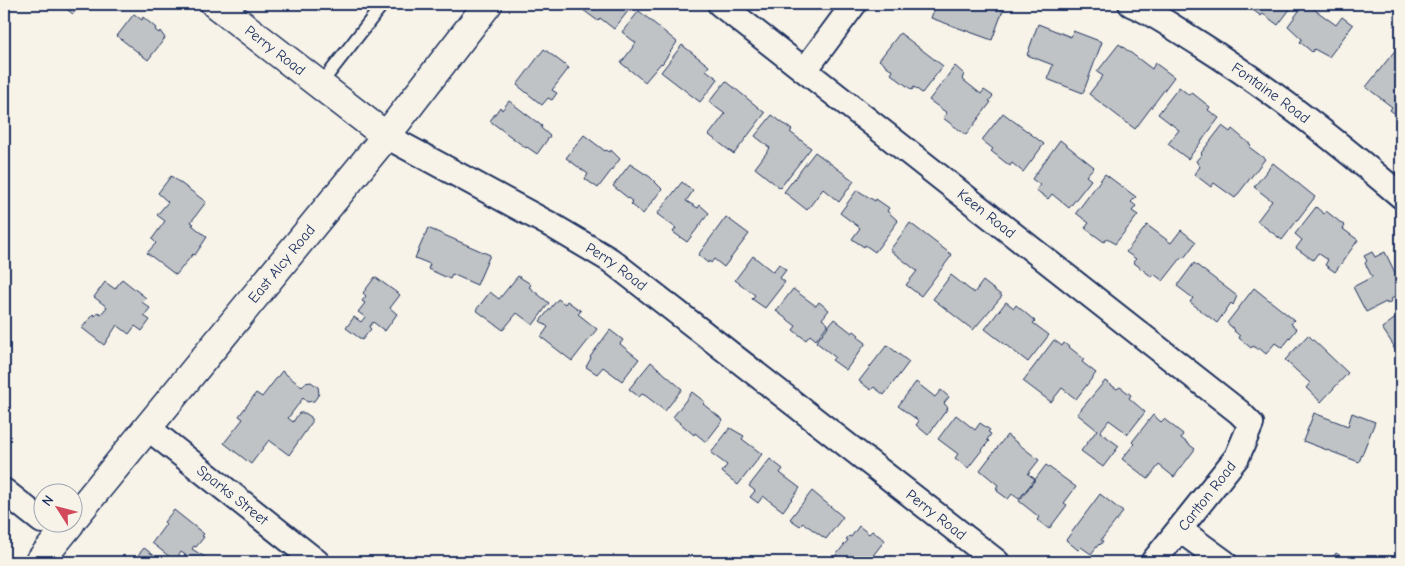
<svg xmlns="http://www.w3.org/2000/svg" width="1405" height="566" viewBox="0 0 1405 566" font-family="'Comic Neue',sans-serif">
<rect width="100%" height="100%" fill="#f7f3e8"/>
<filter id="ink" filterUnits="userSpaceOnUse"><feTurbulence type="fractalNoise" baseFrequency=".02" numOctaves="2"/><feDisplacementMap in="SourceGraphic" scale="10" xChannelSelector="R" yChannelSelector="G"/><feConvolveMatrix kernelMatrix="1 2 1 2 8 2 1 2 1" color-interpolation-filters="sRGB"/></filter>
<g filter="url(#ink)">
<path fill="#c0c3c5" stroke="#1b2f5e" d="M60 4H81L73 14Z
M575 4H629L632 6 614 29 600 18 598 21Z
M936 4H986L1003 10 992 40 931 18Z
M1245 4H1294L1278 25 1263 14 1261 16Z
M1304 4H1307L1336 25 1342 17 1353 25 1329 57 1314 49 1312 52 1300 42 1302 39 1288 26Z
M639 11 677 42 662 64 661 63 645 82 621 63 636 43 622 32Z
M134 14 142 20 143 17 156 28 155 30 159 33 160 31 165 38 148 60 117 36Z
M1038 24 1071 37 1073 31 1102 42 1083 93 1047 79 1053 65 1027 55Z
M900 33 943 66 922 93 914 87 912 90 891 74 893 71 879 60Z
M1119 44 1152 69 1155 63 1174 77 1135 129 1089 94 1103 76 1097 72Z
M682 45 709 66 706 70 718 79 700 102 661 72Z
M1397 48 1401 51V118L1390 110 1392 107 1366 87Z
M544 49 569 68 552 90 557 93 552 100 548 98 542 105 517 85Z
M955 66 964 74 962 79 981 94 984 90 993 96 989 101 991 102 966 135 943 118 947 113 929 100Z
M726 81 765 113 734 154 709 135 725 114 709 102Z
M1179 87 1189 95 1191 92 1210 107 1208 110 1219 118 1188 159 1168 144 1179 130 1158 114Z
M509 101 542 126 541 128 550 136 537 154 527 147 526 148 490 121 500 107 502 110Z
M1003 113 1044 144 1023 172 1012 163 1010 166 991 151 993 149 982 140Z
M772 115 792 130 790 132 811 148 780 188 755 168 770 148 755 136Z
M1222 126 1230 132 1232 129 1251 145 1249 147 1265 159 1235 198 1214 183 1211 187 1194 174 1200 167 1196 161 1202 154 1201 153Z
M584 135 605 151 606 150 610 152 611 150 620 159 598 188 585 179 588 174 566 158Z
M1060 140 1094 167 1086 176 1091 180 1069 208 1052 194 1048 199 1036 190 1040 185 1032 179Z
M815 152 854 181 839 202 823 189 807 210 784 192Z
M1273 163 1315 197 1282 240 1257 221 1272 201 1254 187Z
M630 164 650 177 662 189 643 214 631 204 633 202 613 186Z
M1105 174 1136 197 1131 202 1136 206 1132 211 1138 215 1115 244 1107 238 1104 242 1085 228 1089 223 1076 213Z
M171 176 206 202 191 222 194 224 192 225 207 237 195 255 193 254 176 275 147 253 156 243 152 239 165 221 157 215 168 202 158 193Z
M682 182 693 191 686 201 698 208 700 205 709 213 687 242 673 232 676 228 657 214Z
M857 190 875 201 876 199 889 208 887 211 898 221 875 252 865 245 864 247 852 239 860 228 840 213Z
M1316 207 1324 214 1326 211 1345 226 1343 229 1358 240 1335 272 1325 265 1328 260 1318 253 1313 260 1296 248 1302 240 1295 234Z
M726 217 749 234 724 267 714 259 711 263 709 261 708 263 698 255Z
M910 223 952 255 921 296 906 285 917 271 890 250Z
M1147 225 1171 243 1181 230 1196 242 1184 258 1182 257 1163 281 1154 274 1152 277 1133 262 1136 259 1126 252Z
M428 228 490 255 477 285 452 274 450 279 428 269 430 264 415 258Z
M1372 252 1375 257 1385 252 1401 285V294L1391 299 1392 301 1387 304 1386 302 1366 312 1353 287 1372 277 1365 263 1367 261 1364 256Z
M753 256 773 272 779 264 786 270 780 278 785 282 765 308 752 299 755 295 735 280Z
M1194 263 1237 296 1233 305 1231 303 1217 323 1190 302 1193 298 1177 286Z
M951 275 974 293 983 281 1002 296 973 330 933 299Z
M518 276 529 283 531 285 529 287 549 303 533 325 517 313 503 330 476 310 490 292 499 299Z
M375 277 400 295 390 308 397 314 385 331 373 322 369 327 371 329 362 340 346 328 354 317 361 322 365 317 358 312 365 303 362 301 366 296 363 293Z
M122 279 146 298 142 302 150 308 144 316 150 320 142 331 135 326 129 334 117 325 104 345 82 328 93 314 95 316 98 312 101 314 107 307 94 297 105 282 115 289Z
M1254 288 1294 320 1291 324 1297 329 1282 348 1275 343 1266 354 1259 348 1258 350 1253 346 1251 348 1239 338 1240 336 1234 331 1235 330 1227 323Z
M793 289 816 306 819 302 829 310 822 319 828 324 816 340 810 335 806 340 793 330 796 326 776 311Z
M558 299 565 304 567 301 581 311 578 314 597 329 572 361 541 337 548 327 540 321Z
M1006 302 1014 308 1016 305 1035 321 1033 323 1049 335 1028 362 985 329Z
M1401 314V357L1393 347 1394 346 1382 328Z
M834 319 852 333 854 331 859 335 858 337 866 343 846 370 832 360 835 357 816 342Z
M610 330 623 340 620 344 639 359 622 381 603 367 597 374 586 367 591 358 590 357Z
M1308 335 1348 373 1321 402 1306 388 1310 383 1285 360Z
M1054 340 1062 346 1064 343 1084 359 1082 362 1096 373 1076 399 1062 388 1051 402 1023 381Z
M887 345 909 362 884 395 874 387 871 390 859 381Z
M651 362 682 389 665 411 646 396 642 394 639 397 629 389Z
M282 371 302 387 305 383 311 382 318 387 319 394 314 401 307 402 303 398 288 418 293 422 299 413H305L311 417 312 422 289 455 269 440 251 464 224 443 243 419 239 416 256 393 262 397Z
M1105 381 1117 389 1120 387 1131 395 1129 398 1145 412 1128 434 1109 420 1100 432 1119 446 1103 467 1081 451 1097 430 1077 414Z
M916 382 935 397 941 390 949 397 944 403 948 408 928 435 916 425 919 421 898 406Z
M692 392 705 402 703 404 723 420 706 442 695 433 694 435 673 417Z
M1314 413 1348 426 1352 413 1375 422 1359 462 1303 441Z
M956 415 975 430 980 423 990 430 988 432 991 434 987 440 989 441 968 468 955 458 958 454 938 439Z
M1153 415 1161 422 1164 419 1183 434 1181 438 1195 449 1174 477 1159 465 1148 479 1122 459 1134 444 1132 442Z
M730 428 744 436 742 439 762 454 738 485 722 472 727 465 711 453Z
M1007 435 1039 460 1028 474 1035 479 1019 499 1012 494 1008 499 997 491 998 489 996 488 998 485 980 470Z
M770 459 783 469 780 473 800 488 783 511 763 496 758 503 750 497 755 491 749 486Z
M1046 465 1076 487 1064 503 1067 505 1049 529 1037 520 1039 517 1019 501Z
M812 491 843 517 826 539 806 525 803 523 800 526 790 519Z
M1100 494 1123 512 1101 540 1103 541 1100 545 1099 544 1091 554 1081 547 1078 550 1066 540Z
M174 510 204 534 202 536 204 537 196 547 194 546 192 549 208 559 206 562H182L187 556 181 552 175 561 152 543 166 524 164 522Z
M859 526 869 534 872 531 885 540 868 562H837L833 559 848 540 846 539 849 536 851 537Z
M144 548 163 562H136L134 560Z
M1336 553 1349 562H1330Z
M891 556 900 562H886Z"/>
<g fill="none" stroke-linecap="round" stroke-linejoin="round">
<g stroke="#1b2f5e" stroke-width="15">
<path id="service" d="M320 85 383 4"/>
</g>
<g stroke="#1b2f5e" stroke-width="28">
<g id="minor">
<path id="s1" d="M720 4 1239 412 1251 424 1237 457 1153 562"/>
<path id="s2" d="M1131 4C1156 14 1177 30 1200 44 1271 89 1338 142 1401 196"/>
<path d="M805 70 854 4"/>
<path id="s3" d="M386 136 551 225 610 260 997 562"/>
<path id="s4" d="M148 428 317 562"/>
<path d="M4 491 42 521"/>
<path d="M1180 530 1224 562"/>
</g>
</g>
<g stroke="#1b2f5e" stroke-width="31">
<g id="tertiary">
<path id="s5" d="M215 4 386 136"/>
<path id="s6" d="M72 520 386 136 488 4"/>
<path d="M39 562 70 524"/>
</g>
</g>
<use href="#service" stroke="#f7f3e8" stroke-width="11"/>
<use href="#minor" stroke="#f7f3e8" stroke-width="24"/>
<use href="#tertiary" stroke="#f7f3e8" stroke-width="28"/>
</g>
</g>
<g text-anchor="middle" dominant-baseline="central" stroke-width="4.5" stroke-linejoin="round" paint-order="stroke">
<g font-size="15" fill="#1b2f5e" stroke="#f7f3e8">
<text stroke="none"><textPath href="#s5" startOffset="76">Perry Road</textPath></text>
<text stroke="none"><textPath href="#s2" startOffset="166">Fontaine Road</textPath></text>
<text stroke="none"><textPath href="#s1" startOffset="339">Keen Road</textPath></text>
<text stroke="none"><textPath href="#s6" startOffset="331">East Alcy Road</textPath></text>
<text stroke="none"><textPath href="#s3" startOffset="265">Perry Road</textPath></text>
<text stroke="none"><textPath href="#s4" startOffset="108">Sparks Street</textPath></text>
<text transform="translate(1207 496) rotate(-52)">Carlton Road</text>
<text stroke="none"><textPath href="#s3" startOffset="670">Perry Road</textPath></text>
</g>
</g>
<rect width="1405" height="566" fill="none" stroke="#f7f3e8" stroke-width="20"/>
<rect x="10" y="10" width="1385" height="546" fill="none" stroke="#1b2f5e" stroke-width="2" filter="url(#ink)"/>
<g transform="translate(58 508) rotate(306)"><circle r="24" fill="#f7f3e8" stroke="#9fa5b1"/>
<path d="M0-4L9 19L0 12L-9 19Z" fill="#d1495b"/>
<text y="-8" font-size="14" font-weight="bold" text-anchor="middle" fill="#1b2f5e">N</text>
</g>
</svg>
